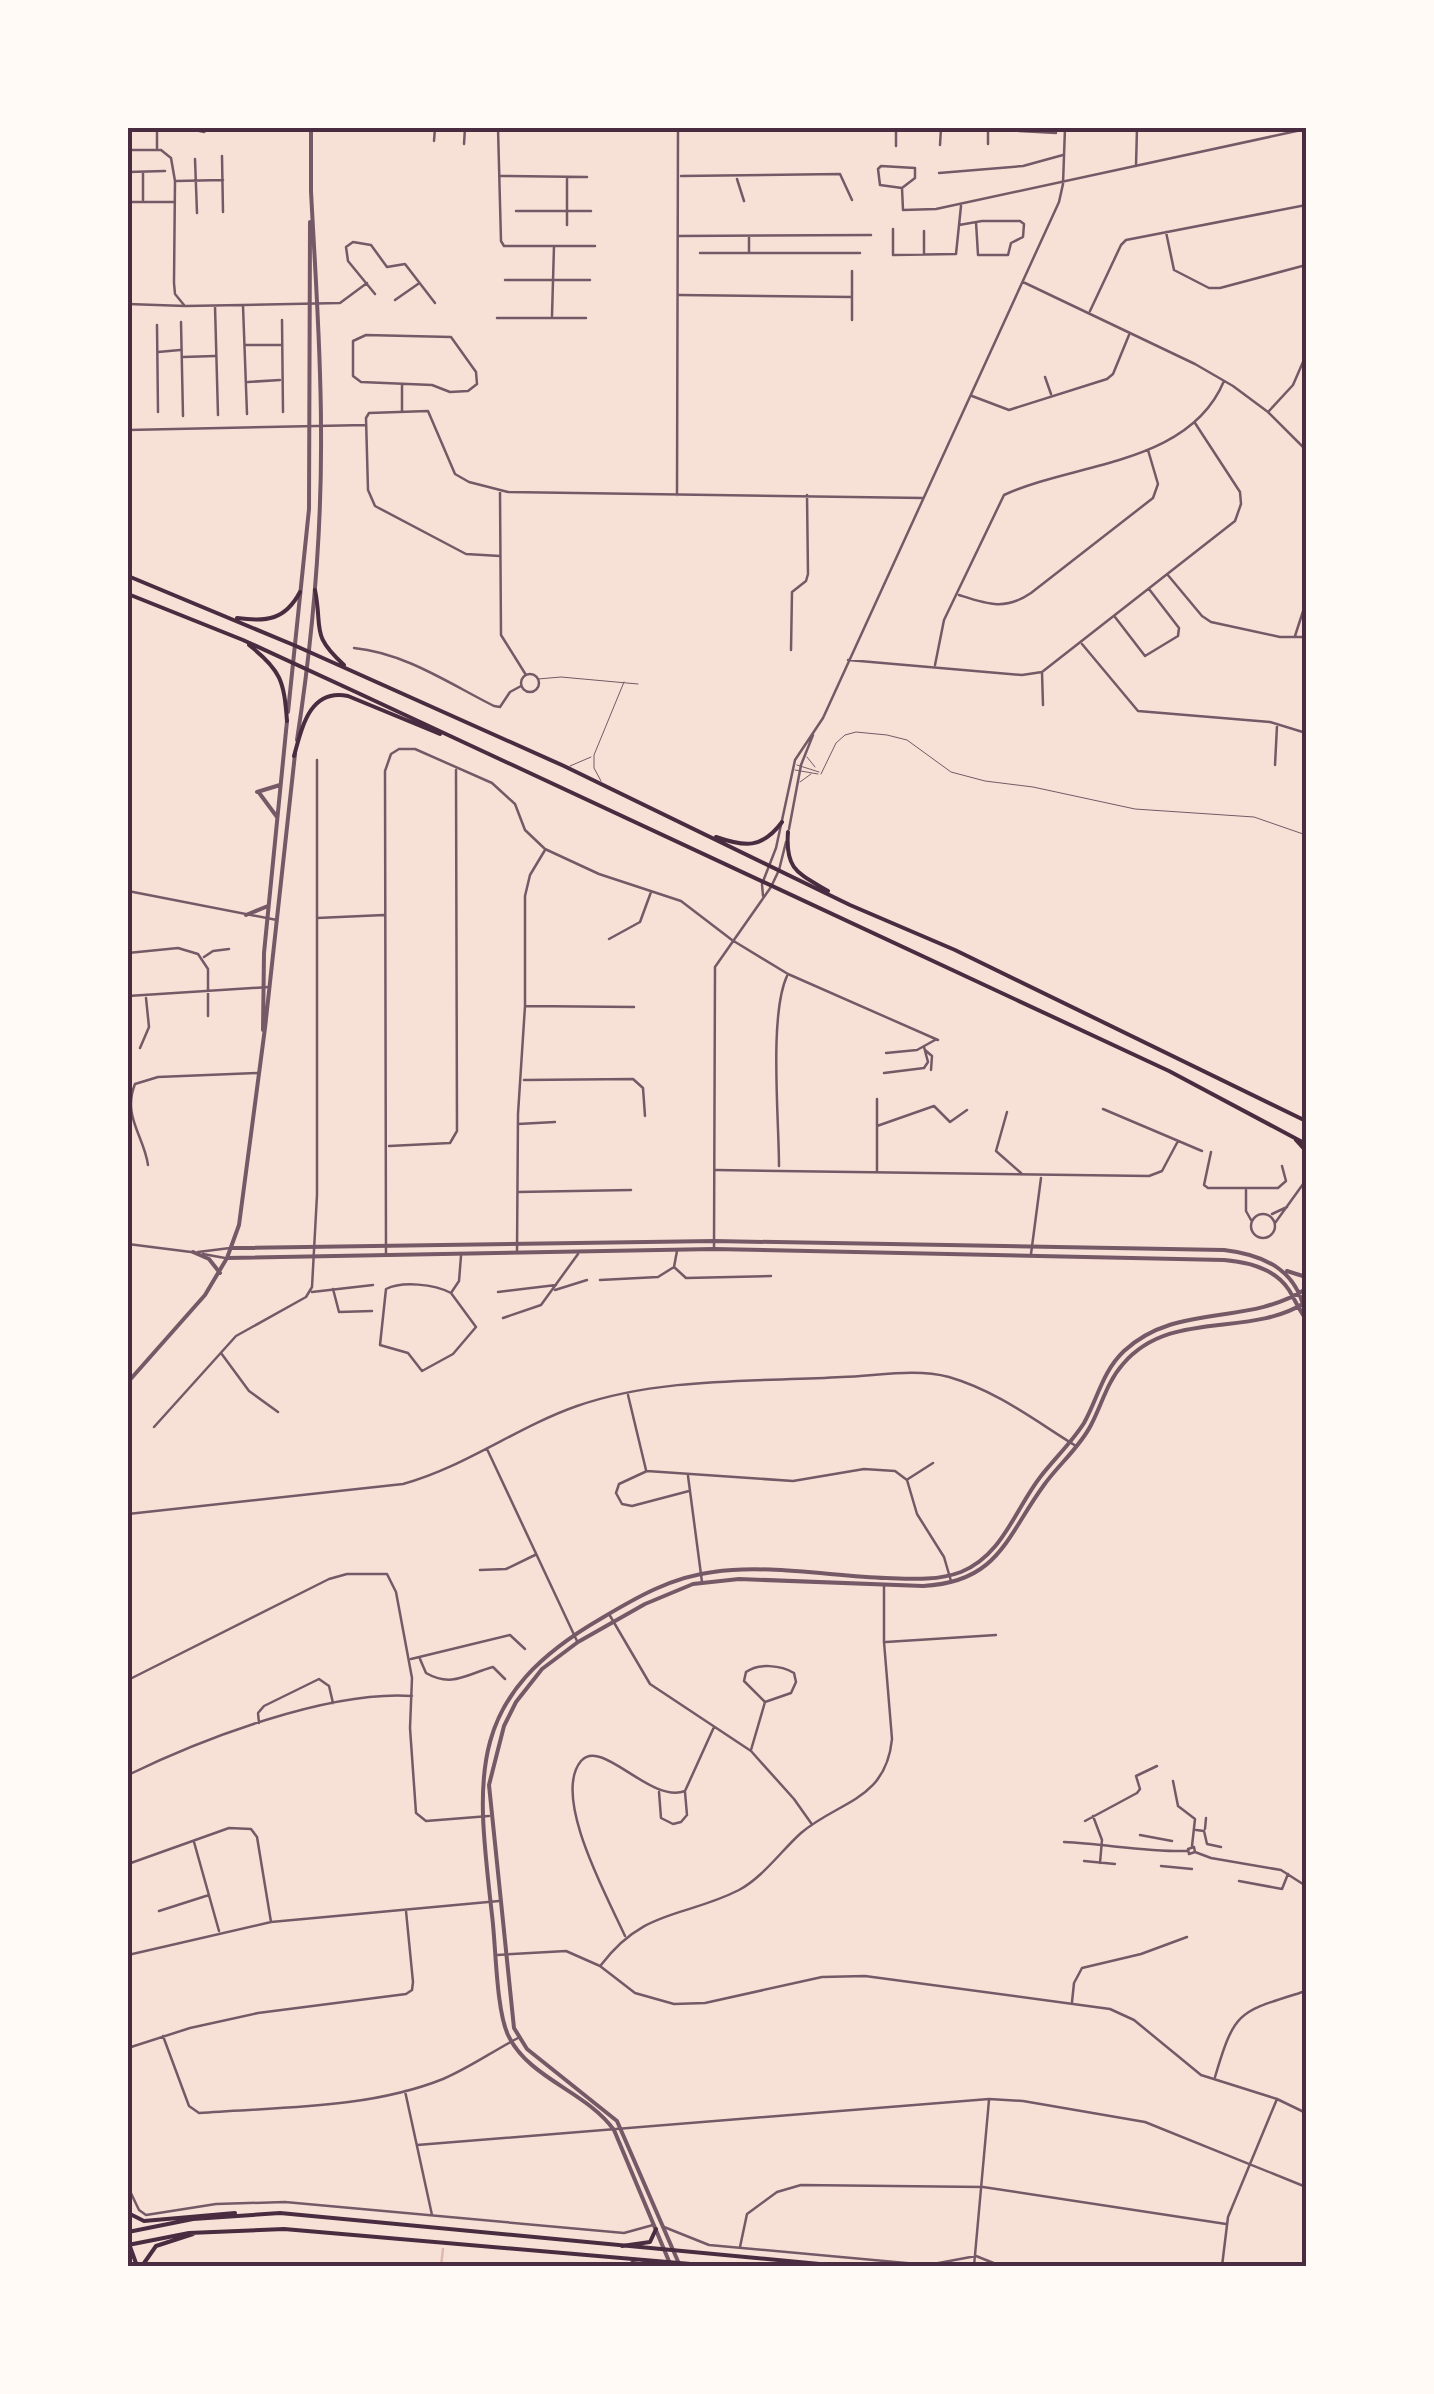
<svg xmlns="http://www.w3.org/2000/svg" width="1434" height="2394" viewBox="0 0 1434 2394" font-family="'PT Serif',serif">
<rect width="100%" height="100%" fill="#f7e1d7"/>
<g fill="none" stroke-linecap="round" stroke-linejoin="round">
<path stroke="#dcb8b0" stroke-width="2.5" d="M441 2266 443 2249"/>
<path stroke="#755966" stroke-width="1" d="M538 679 561 677 638 684
M807 757 815 767
M797 765 819 772
M570 766 591 757
M795 770 818 774
M821 774 836 743 845 735 856 732 887 735 907 740 951 772 985 781 1033 787 1135 809 1254 817 1306 835
M601 781 594 768V755L624 682
M800 782 811 774"/>
<path stroke="#755966" stroke-width="2.5" d="M186 128 204 132 209 128
M498 128 501 241 504 246H595
M896 128V146
M988 128V144
M1015 128 1019 131 1056 133
M532 129 591 128
M434 141 435 128
M464 144 465 128
M940 145 941 128
M157 148V128
M128 150H161L171 158 175 181 174 283 175 294 184 305
M222 156 223 212
M195 159 197 213
M881 166 915 168V178L902 188 880 185 878 169Z
M1136 166 1137 128
M128 172 165 171
M939 173 1023 166 1063 155
M500 176 587 177
M681 176 840 174 852 200
M737 179 744 201
M176 181 223 180
M902 188 903 210 936 209 1306 129
M143 200V173
M128 202H175
M516 211H591
M567 225V179
M959 225 982 221H1020L1024 224 1023 237 1011 243 1008 255H978L976 222
M893 229V255L956 254 961 206
M1166 232 1174 270 1209 288H1220L1306 265
M678 236 871 235
M749 236V252
M700 253H860
M924 253V231
M852 271V320
M505 280H590
M1023 282 1195 364 1233 386 1268 412 1306 450
M375 294 348 261 346 247 353 242 371 245 387 267 405 264 435 303
M679 295 852 297
M395 300 418 284
M128 304 185 306 340 303 367 283
M215 306 218 415
M243 306 247 414
M1090 311 1121 245 1126 240 1306 205
M552 316 554 246
M497 318H586
M282 320 283 412
M181 322 183 416
M157 325 158 412
M366 335 451 337 476 372 477 384 468 391 450 392 432 385 361 382 353 376V341Z
M245 345H281
M158 352 180 350
M183 357 215 356
M1045 377 1051 394
M248 382 280 380
M402 384V411
M972 396 1009 410 1107 379 1113 374 1129 335
M1269 411 1293 385 1306 355
M128 430 366 425
M500 492 501 635 526 675
M677 495 678 128
M500 556 466 554 375 506 368 490 366 418 369 413 428 411 455 474 469 482 508 492 923 498
M1167 574 1202 616 1211 622 1280 637H1306
M959 595C987 604 1005 611 1031 593L1153 498 1158 484 1148 450
M1115 617 1145 656 1178 636 1179 628 1149 589
M1295 636 1306 602
M1082 644 1138 711 1270 722 1306 733
M354 648C405 653 450 684 494 706L500 707 510 692 521 686
M791 650 792 592 806 581 808 574 807 495
M848 660 1022 675 1042 672 1235 521 1241 504 1240 492 1195 423
M935 665 944 620 1004 495C1076 462 1189 465 1224 381
M1042 672 1043 705
M521 683a9 9 0 1 1 18 0a9 9 0 1 1-18 0Z
M1275 765 1277 726
M789 829 801 765 813 735
M128 891 277 920
M763 896 762 884 776 848 795 760 823 718 1059 202 1063 184 1065 128
M317 918 384 915
M609 939 640 922 651 892
M128 953 178 948 198 954 208 969V1016
M204 957 213 951 229 949
M128 996 269 987
M526 1006 634 1007
M140 1048 149 1027 146 998
M925 1050 932 1056 931 1070
M886 1053 917 1050 935 1040
M884 1073 924 1068 928 1062 924 1047
M524 1080 633 1079 643 1088 645 1116
M877 1099V1171
M1103 1109 1202 1151
M1007 1112 996 1151 1021 1173
M518 1124 555 1122
M877 1126 934 1106 950 1122 967 1110
M389 1146 450 1143 457 1131 456 770
M1211 1152 1204 1185 1208 1188H1278L1286 1181 1282 1166
M148 1165C144 1136 122 1116 135 1084L158 1077 258 1073
M779 1166C779 1119 769 1015 787 976
M716 1170 1149 1176 1162 1171 1178 1141
M1246 1190V1211L1251 1220
M518 1192 631 1190
M1251 1226a12 12 0 1 1 24 0a12 12 0 1 1-24 0Z
M1272 1214 1287 1207
M1275 1223 1306 1180
M128 1244 191 1252
M714 1248 715 967 771 887 779 870 786 842
M198 1252 230 1248
M517 1252 518 1114 525 1006V896L530 875 545 850
M203 1254 225 1258
M1031 1254 1041 1178
M386 1255 385 771 391 754 399 749H415L492 783 515 804 525 830 545 849 599 874 681 901 732 940 788 974 938 1040
M674 1267 686 1278 771 1276
M600 1280 658 1277 674 1267 677 1251
M333 1289 339 1312 372 1311
M555 1290 587 1280
M312 1292 373 1285
M498 1292 556 1285
M451 1293 476 1327 453 1354 422 1371 408 1353 380 1345 386 1289C402 1281 434 1284 451 1293L459 1281 461 1256
M503 1318 541 1305 578 1254
M221 1353 249 1391 278 1412
M628 1395 646 1470
M154 1427 236 1336 306 1297 312 1287 317 1195V760
M487 1449 577 1641
M688 1476 702 1582
M908 1479 933 1463
M689 1491 632 1506 622 1504 616 1493 619 1484 647 1471 793 1481 864 1469 895 1471 907 1480 917 1514 944 1557 951 1581
M128 1514 403 1484C465 1467 517 1427 577 1406 660 1377 756 1382 842 1377 877 1376 915 1368 949 1377 997 1391 1034 1420 1076 1446
M480 1570 506 1569 535 1555
M609 1614 650 1684 751 1751 794 1799 811 1823
M886 1642 996 1635
M411 1659 510 1635 525 1649
M420 1659 426 1673C452 1688 467 1674 493 1667L505 1679
M128 1680 329 1579 347 1574H387L396 1592 412 1678 410 1728 416 1813 426 1821 489 1816
M259 1723 258 1713 264 1706 319 1679 329 1686 333 1703
M751 1750 765 1702 791 1693 796 1682 794 1673C781 1665 758 1663 746 1672L744 1681 765 1702
M128 1775C202 1739 329 1690 412 1696
M1173 1781 1178 1806 1195 1819 1192 1846
M659 1792 661 1818 673 1824 681 1822 687 1815 685 1792
M1093 1816 1102 1840 1100 1863
M1085 1821 1137 1793 1140 1789 1136 1776 1157 1766
M1205 1829 1206 1818
M1196 1830 1204 1831 1207 1844 1221 1847
M1140 1835 1172 1841
M194 1842 219 1931
M1064 1842C1106 1844 1146 1852 1187 1851
M1194 1847 1195 1852 1189 1854 1188 1849Z
M1195 1852 1211 1858 1281 1870 1306 1886
M1084 1861 1115 1864
M128 1864 229 1828 251 1829 257 1837 271 1922
M1161 1866 1192 1869
M1239 1881 1282 1889 1288 1874
M159 1911 209 1895
M625 1936C609 1900 551 1797 581 1761 602 1737 650 1804 685 1791L714 1727
M128 1955 271 1922 499 1901
M497 1955 566 1951 600 1966 635 1993 674 2004 705 2003 822 1977 865 1976 1110 2009 1134 2020 1201 2075 1277 2099 1306 2113
M601 1965C644 1908 684 1918 739 1890 763 1877 781 1851 801 1833 838 1801 886 1801 892 1739L884 1642V1585
M1072 2002 1074 1983 1082 1968 1141 1954 1187 1937
M163 2036 189 2106 199 2113C279 2107 368 2109 443 2079 469 2068 493 2051 518 2038
M128 2048 190 2028 258 2013 406 1994 412 1990 413 1982 406 1911
M1215 2077C1235 2009 1239 2012 1306 1991
M405 2091 432 2215
M417 2145 989 2099 1023 2101 1145 2122 1306 2187
M128 2187 139 2210 146 2215 216 2204 285 2202 624 2233 653 2225
M664 2227 709 2245 928 2265 976 2256 1001 2266
M740 2247 747 2214 777 2192 801 2185 983 2187 1226 2224
M974 2266 989 2100
M1222 2266 1228 2217 1277 2099"/>
<path stroke="#755966" stroke-width="4" d="M311 193V128
M288 712 309 509 310 222
M297 740C313 636 322 532 321 428 321 349 315 270 311 191
M257 792 280 785
M260 794 277 817
M246 915 268 906
M263 1030 264 953 287 721
M231 1248 714 1241 1224 1250C1267 1255 1300 1272 1306 1319
M193 1252 209 1259 220 1273
M227 1258 714 1249 1224 1260C1248 1262 1275 1268 1289 1290 1295 1300 1299 1310 1306 1319
M1287 1271 1306 1277
M128 1382 205 1295 227 1258 239 1225 265 1028 295 754
M671 2266 614 2130C586 2091 529 2079 508 2035 496 2009 496 1946 492 1915 476 1774 465 1697 602 1618 637 1597 672 1577 713 1572 766 1564 831 1576 886 1578 911 1579 937 1581 961 1572 1003 1555 1015 1509 1041 1476 1055 1458 1072 1442 1084 1423 1098 1398 1102 1372 1124 1351 1177 1302 1246 1327 1306 1289
M680 2266 617 2121 527 2049 514 2028 489 1785 504 1726 516 1702 542 1669 578 1642 645 1604 693 1584 739 1579 923 1586C999 1582 1006 1537 1044 1485 1059 1464 1080 1447 1091 1425 1102 1404 1107 1382 1123 1364 1171 1308 1249 1339 1306 1302"/>
<path stroke="#4a2c40" stroke-width="4" d="M128 576 296 646 564 766 850 905 955 950 1306 1121
M315 590C323 630 310 634 344 665
M128 594 243 640 358 693 1169 1071 1306 1144
M237 618C267 622 285 620 300 592
M249 645C281 670 284 681 287 721
M294 756C302 727 310 688 348 696L440 734
M788 832C785 870 798 873 828 891
M716 837C745 847 762 849 782 822
M1296 1140 1306 1151
M128 2241 137 2266"/>
<path stroke="#4a2c40" stroke-width="4" d="M128 2213 144 2221 235 2213
M128 2232 193 2219 280 2213 841 2266
M128 2245 189 2233 284 2229 714 2266
M622 2246 650 2242 656 2229
M632 2263 651 2266
M142 2266 156 2246 193 2234"/>
</g>
<rect width="1434" height="2394" fill="none" stroke="#fffaf5" stroke-width="260"/>
<rect x="130" y="130" width="1174" height="2134" fill="none" stroke="#4a2c40" stroke-width="4"/>
</svg>
